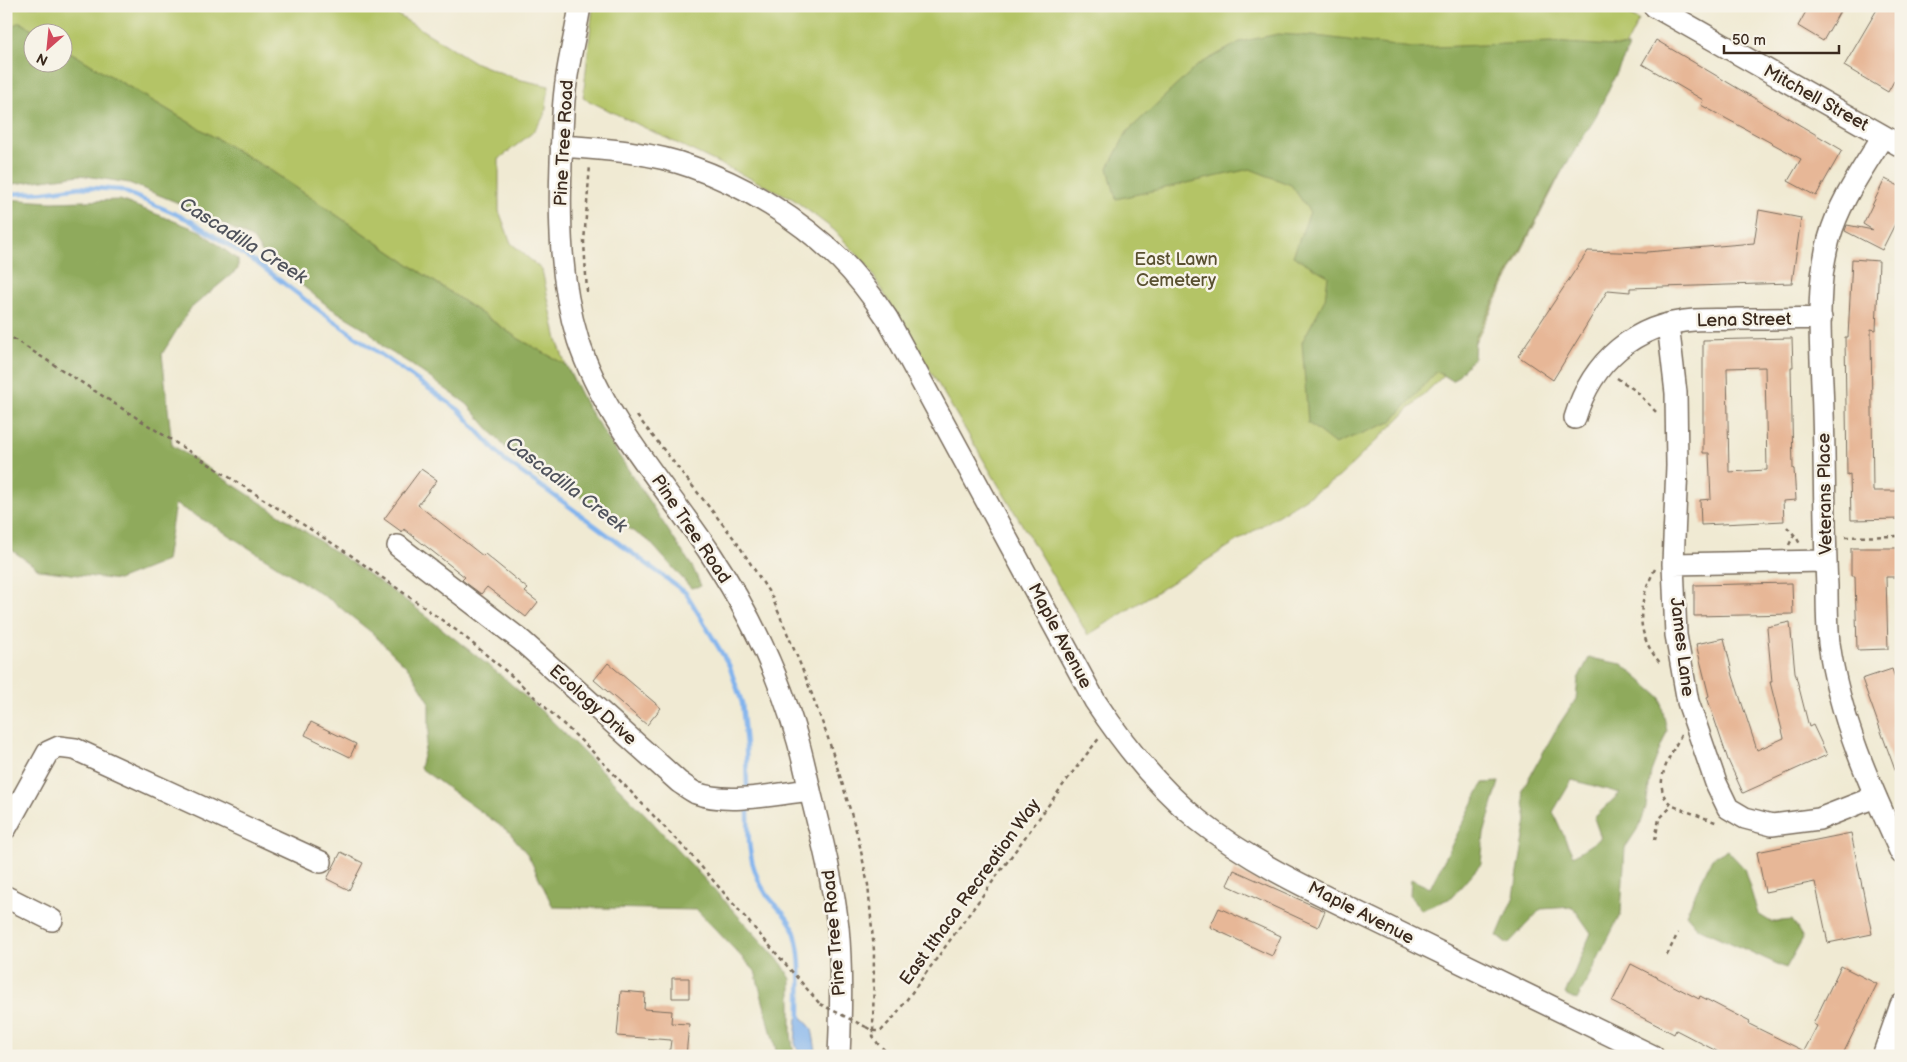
<svg xmlns="http://www.w3.org/2000/svg" width="1907" height="1062" viewBox="0 0 1907 1062" font-family="'Balsamiq Sans',sans-serif">
<rect width="100%" height="100%" fill="#f7f3e8"/>
<filter id="ink" filterUnits="userSpaceOnUse"><feTurbulence type="fractalNoise" baseFrequency=".02" numOctaves="2"/><feDisplacementMap in="SourceGraphic" scale="10" xChannelSelector="R" yChannelSelector="G"/><feConvolveMatrix kernelMatrix="1 2 1 2 8 2 1 2 1" color-interpolation-filters="sRGB"/></filter>
<filter id="wash" filterUnits="userSpaceOnUse"><feTurbulence type="fractalNoise" baseFrequency=".0096" numOctaves="4" result="noise"/><feDisplacementMap in="SourceGraphic" scale="20" xChannelSelector="R" yChannelSelector="G"/><feGaussianBlur stdDeviation="1.12" result="paint"/><feColorMatrix in="noise" values="0 0 0 0 0 0 0 0 0 0 0 0 0 0 0 0 0 1.4 0 .05"/><feComposite in="paint" operator="in"/></filter>
<g filter="url(#wash)">
<rect width="100%" height="100%" fill="#f0ead3"/>
<path fill="#b4c466" stroke="#787742" d="M6 6H383L476 63 517 79 549 86 545 115 532 133 499 159V211L511 243 542 270 557 340 566 365 519 339 270 170 63 48 62 32H37L20 22 6 29Z
M593 6H1610L1639 20 1472 348 1339 477 1088 635 867 265 834 230 793 199 583 98Z"/>
<path fill="#8faa5b" stroke="#656a3c" fill-rule="evenodd" d="M20 22 37 32H32V62H62L63 48 270 170 519 339 566 365 587 407 693 568 701 586 691 588 649 541 614 520 572 491 542 479 512 455 467 404 406 361 384 348 369 331 329 307 263 254 253 239 196 210 129 183 80 175 6 185V29Z
M1278 34 1324 37 1412 48 1551 42 1629 47 1594 120 1557 179 1475 338 1474 358 1453 381 1437 371 1391 422 1335 444 1308 423 1302 342 1325 299 1328 276 1293 256 1310 212 1291 185 1250 169 1116 199 1108 168 1127 132 1198 65 1240 42Z
M6 199 51 202 120 200 200 231 238 260V269L190 309 162 354 172 445 300 528 377 580 412 605 503 677 546 715 645 814 782 964 791 979V1034L794 1056H774L776 1050 755 971 697 910 553 907 528 855 509 832 420 768 429 731V701L410 670 371 632 332 601 216 527 175 504 166 561 118 580 40 570 6 546Z
M1589 658 1622 664 1660 697 1667 731 1651 772 1646 807 1640 825 1625 848 1621 913 1577 1000 1565 994 1591 933 1573 907 1541 909 1508 944 1497 936 1514 896 1527 820 1522 790 1558 726 1576 699 1578 679ZM1572 780 1620 793 1594 818 1601 838 1573 856 1553 812Z
M1499 782 1484 834 1481 864 1451 898 1421 910 1410 895 1411 879 1430 888 1483 783Z
M1727 850 1744 868 1758 914 1771 922 1792 920 1803 938 1786 968 1698 928 1686 914 1712 858Z"/>
<path fill="#81b3ed" stroke="#5e6e86" d="M797 1018H803L812 1029 817 1056H800L795 1043Z"/>
<g fill="none" stroke-linecap="round" stroke-linejoin="round">
<path stroke="#81b3ed" stroke-width="4.5" d="M6 194 44 192 80 187 121 190 189 220 257 263 324 314 459 410 505 461 566 504 686 593 729 665 742 703 746 746 747 792
M748 802C748 834 747 864 765 892 773 904 787 914 793 928 804 955 799 994 800 1023"/>
</g>
<g id="blocks">
<path fill="#e7b797" fill-rule="evenodd" d="M1809 6H1843L1823 41 1798 26Z
M1879 6H1889L1901 13V85L1894 81 1888 92 1844 66Z
M1656 40 1842 150 1816 196 1788 181 1801 159 1701 105 1703 100 1642 64Z
M1885 179 1901 187V212L1882 250 1845 231 1847 225 1873 230 1863 224Z
M1759 210 1801 218 1792 283 1630 288V292L1608 290 1553 380 1518 356 1588 251 1647 253V252L1754 243Z
M1852 259 1879 261 1876 330 1871 329 1873 491H1901V519L1851 520 1850 474 1847 475 1845 337H1848Z
M1792 338 1793 367H1791L1793 469H1794L1796 500 1783 501 1784 521 1701 525 1700 500 1711 499 1709 453H1703V340ZM1765 367 1767 470 1729 472 1727 368Z
M421 469 437 480 418 505 483 556 485 554 528 589 525 592 538 602 526 617 487 587 481 594 462 580 465 577 404 529 402 532 384 519Z
M1851 548H1901V577H1886L1888 649 1857 650 1855 576H1851Z
M1792 583 1793 614 1694 616V585Z
M1790 622 1795 672 1809 727 1813 725 1827 755 1743 793 1728 760 1707 697 1709 696 1696 644 1724 638 1733 676 1757 750 1784 738 1770 682H1772L1767 627Z
M608 663 661 708 647 725 594 680Z
M1892 669 1901 694V781H1899L1862 679Z
M311 722 356 744 350 757 305 735Z
M1851 833 1872 934 1828 943 1815 882 1765 892 1757 852Z
M341 852 363 863 349 890 327 879Z
M1234 870 1325 911 1318 927 1227 885Z
M1219 908 1281 936 1272 956 1210 927Z
M1631 964 1699 999 1700 996 1750 1022 1749 1024 1804 1051 1817 1026 1813 1024 1841 966 1877 984 1842 1056H1726L1676 1030 1674 1034 1612 1002Z
M672 978H689V998H672Z
M621 991 645 993 644 1009 672 1011 671 1023 689 1024 686 1056H669L671 1040 617 1036Z"/>
</g>
</g>
<g filter="url(#ink)">
<use href="#blocks" fill-opacity="0" stroke="#7a6d5d" stroke-width="1"/>
<g fill="none" stroke-linecap="round" stroke-linejoin="round">
<g stroke="#7a6d5d" stroke-width="24">
<path id="minor" d="M580 6C576 32 569 58 566 83 562 109 562 136 561 162 559 221 560 282 578 340 604 420 664 484 710 553 748 610 779 675 798 741 803 759 807 777 811 795 822 839 833 882 838 927 842 969 841 1013 839 1056
M1654 6 1901 146
M1883 136C1863 169 1839 202 1829 239 1814 293 1822 357 1823 413 1825 470 1824 528 1827 586 1827 605 1827 624 1829 643 1839 717 1870 786 1901 853
M561 146C604 149 652 152 692 167 746 186 799 219 840 259 858 277 873 297 887 318L1095 701C1124 745 1156 786 1198 820 1255 866 1327 897 1392 929 1479 971 1566 1013 1653 1056
M1668 324 1676 393 1677 466 1673 564 1676 635 1688 702 1716 783 1728 808 1745 818 1772 825 1819 819 1875 797
M1575 418C1592 361 1635 324 1694 320 1708 319 1723 320 1737 319 1765 319 1793 319 1821 318
M398 546 522 641 679 782C685 786 690 790 696 793 727 805 777 794 810 790
M1673 564 1825 561
M6 828 48 752 59 747 75 749 321 862
M6 897 52 920
M1883 1056 1901 1005"/>
</g>
<path stroke="#7a6d5d" stroke-width="2.5" stroke-dasharray="4 4" stroke-linecap="butt" d="M1625 6 1638 13
M587 292 584 242 590 165
M6 334 349 554 460 633 513 677 590 749 692 856 820 1004
M1617 378 1636 391 1657 413
M637 416 736 541 772 597 804 673 828 738 844 789 858 837 868 885 874 951 873 1036 878 1044 891 1056
M1787 527 1796 537 1800 544
M1845 537 1901 536
M1789 545 1794 535
M1655 569C1637 604 1634 634 1662 665
M1681 735C1671 755 1648 788 1673 806L1718 823
M1899 798 1901 796
M1655 840 1659 819 1672 806
M1667 955 1678 933
M866 1027 873 1031H881L894 1017 1069 777 1100 737"/>
<use href="#minor" stroke="#fff" stroke-width="21"/>
<path stroke="#7a6d5d" stroke-width="2.5" stroke-dasharray="4 4" stroke-linecap="butt" d="M820 1004 866 1027"/>
</g>
</g>
<g text-anchor="middle" dominant-baseline="central" stroke-width="5" stroke-linejoin="round" paint-order="stroke">
<g font-size="18" fill="#3b2a1e" stroke="#f7f3e8">
<text transform="translate(1816 98) rotate(29)">Mitchell Street</text>
<text transform="translate(564 143) rotate(-87)">Pine Tree Road</text>
<text transform="translate(1744 320) rotate(-1)">Lena Street</text>
<text transform="translate(1825 494) rotate(-91)">Veterans Place</text>
<text transform="translate(691 529) rotate(56)">Pine Tree Road</text>
<text transform="translate(1060 636) rotate(62)">Maple Avenue</text>
<text transform="translate(1682 647) rotate(83)">James Lane</text>
<text transform="translate(593 705) rotate(42)">Ecology Drive</text>
<text transform="translate(970 892) rotate(-54)">East Ithaca Recreation Way</text>
<text transform="translate(1361 913) rotate(27)">Maple Avenue</text>
<text transform="translate(834 933) rotate(-95)">Pine Tree Road</text>
</g>
<g font-size="18" fill="#595030" stroke="#f7f3e8">
<text x="1176" y="259">East Lawn<tspan x="1176" dy="21">Cemetery</tspan></text>
</g>
<g font-size="19" font-style="italic" fill="#50535c" stroke="#f7f3e8">
<text transform="translate(243 241) rotate(32)">Cascadilla Creek</text>
<text transform="translate(566 485) rotate(37)">Cascadilla Creek</text>
</g>
</g>
<rect width="1907" height="1062" fill="none" stroke="#f7f3e8" stroke-width="25"/>
<g transform="translate(48 48) rotate(207)"><circle r="24" fill="#f7f3e8" stroke="#aca397"/>
<path d="M0-4L9 19L0 12L-9 19Z" fill="#d1495b"/>
<text y="-8" font-size="14" font-weight="bold" text-anchor="middle" fill="#3b2a1e">N</text>
</g>
<path d="M1724 45v8h115v-8" fill="none" stroke="#3b2a1e" stroke-width="2.5"/>
<text x="1732" y="45" font-size="15" fill="#3b2a1e" stroke="#f7f3e8" stroke-width="4" paint-order="stroke">50 m</text>
</svg>
